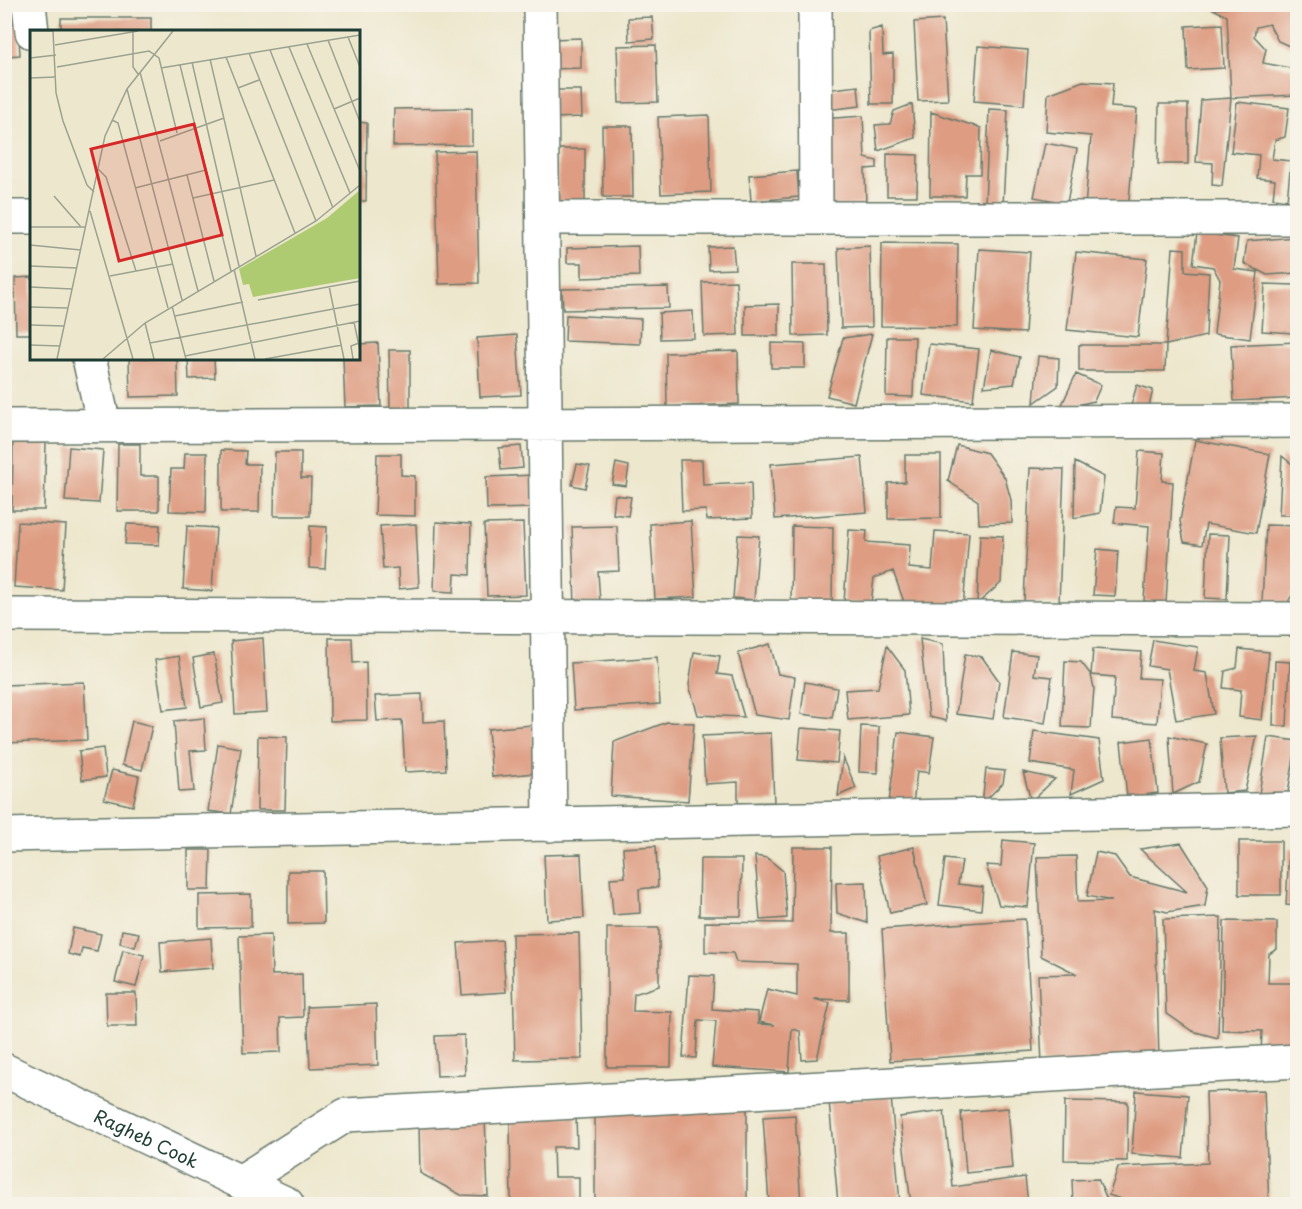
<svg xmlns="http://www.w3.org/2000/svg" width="1302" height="1209" viewBox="0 0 1302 1209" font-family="'Playpen Sans',sans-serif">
<rect width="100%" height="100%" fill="#f7f3e8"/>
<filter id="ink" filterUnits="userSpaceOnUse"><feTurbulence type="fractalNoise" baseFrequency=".0167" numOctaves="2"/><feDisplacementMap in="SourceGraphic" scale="12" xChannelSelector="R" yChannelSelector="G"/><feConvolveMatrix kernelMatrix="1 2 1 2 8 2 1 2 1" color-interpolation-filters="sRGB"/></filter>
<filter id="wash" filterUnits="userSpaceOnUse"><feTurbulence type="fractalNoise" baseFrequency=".008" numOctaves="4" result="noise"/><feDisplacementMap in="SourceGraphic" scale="24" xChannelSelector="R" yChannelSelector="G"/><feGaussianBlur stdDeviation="1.35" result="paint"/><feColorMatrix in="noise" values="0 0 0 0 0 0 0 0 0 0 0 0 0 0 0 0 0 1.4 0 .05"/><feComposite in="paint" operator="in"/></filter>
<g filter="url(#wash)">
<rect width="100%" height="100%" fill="#ede7cd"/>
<g id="blocks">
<path fill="#de9c82" d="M1260 4H1298V50L1278 41 1269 24 1256 27 1254 36 1266 49 1263 63 1295 69 1297 95 1231 98 1227 16 1213 9Z
M652 17 654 39 629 41 628 18Z
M61 18H151V32H61Z
M18 19 20 55 8 56 10 90H4V20Z
M943 20 948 100 918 101 914 22Z
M1222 24 1224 68 1188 70 1186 26Z
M882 27 883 55 893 54V104H871L869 31Z
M581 38V68L552 69 551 39Z
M656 45 658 102 619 103 617 46Z
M978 46 1028 50 1024 105 974 101Z
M1083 81 1113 83 1111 107 1137 109 1128 211 1085 207 1091 136 1046 132 1048 94Z
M858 86 860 106 826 110 824 90Z
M552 90H581L582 117 553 118Z
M1231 98 1222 186 1212 185 1213 163 1196 162 1201 100Z
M1237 102 1289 108 1285 137 1275 140 1272 159 1291 161 1287 200 1273 198 1275 180 1257 178 1259 155 1231 152Z
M912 104 915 138 878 151 875 125 890 124 894 111Z
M1159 104H1188V164H1158Z
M472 108V145L393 146 394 109Z
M989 109 1008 110 1003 205 985 204Z
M931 112 981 128 980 174H966L965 196H930Z
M709 115 711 192 661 194 658 117Z
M863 116 865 158 877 161V168L865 169 866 205 825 207 821 119Z
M358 122 367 123 366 201H358Z
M602 126H632L633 197H603Z
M1045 143 1077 149 1067 203 1034 197Z
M558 149H585V202L557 201Z
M476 151 479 283 439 284 435 152Z
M887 154 918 155 917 196H887Z
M797 171 799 197 751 201 749 175Z
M1197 233 1238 238 1234 269 1258 272 1250 339 1214 334 1220 280 1213 267 1193 264Z
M1295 237 1298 273 1267 275 1244 263 1247 241Z
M882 243 958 244 957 327 881 326Z
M638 246 639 276 582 278V263H567V248Z
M733 246 735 269 709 270 708 247Z
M870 246 872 327 841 328 838 248Z
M1173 248 1185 249V271L1209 273 1206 336 1166 345Z
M979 249 1030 252 1025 333 974 330Z
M1076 252 1147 259 1138 337 1067 330Z
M792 264H826L827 335 793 336Z
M32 277V334H16L15 278Z
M736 281 738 335 704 336 702 282Z
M1265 284 1295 285 1293 333 1262 331Z
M668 287 669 308 563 310 562 289Z
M779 304V336H745V305Z
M693 311 694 338 660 339 659 313Z
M566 315 641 319 640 344 565 341Z
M872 334 854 403 827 396 843 338Z
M517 335 521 395 480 397 477 338Z
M887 337H915L913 397 886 396Z
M1298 342V398L1234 401 1231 345Z
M378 343 381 406 345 407 343 358H358V344Z
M771 343 805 344V368H771Z
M929 344 979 349 973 401 923 395Z
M1079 345H1166L1165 371H1079Z
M389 350H410V410L390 411Z
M991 350 1020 357 1014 384 984 387Z
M738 351 739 404 667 407 666 353Z
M1038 356 1059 358 1058 386 1034 403Z
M129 358H177L178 396 130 397Z
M188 358H214L215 378 189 379Z
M1076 374 1101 385 1094 401 1060 409Z
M1137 385 1153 390 1148 410 1131 405Z
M1195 440 1270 454 1256 533 1206 524 1202 545 1184 542 1180 521Z
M13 443H46L44 510H12Z
M118 444H140V476H159V511H117Z
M957 445 987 453 1005 478 1011 500 1012 523 979 524 978 501 948 481Z
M521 446 523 468 501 470 499 448Z
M69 447 103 450 99 503 65 501Z
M221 450 246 451 245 464H260L259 512H221Z
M1139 451 1164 453 1162 481 1173 482 1166 603 1144 601 1149 526 1114 523 1116 507 1135 508Z
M275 452H301V478H311L310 516H274Z
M185 453H207L206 512 169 511 171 469H184Z
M377 454H401V475L415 476V516L375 515Z
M905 455H941V518L888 519V483L905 482Z
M1282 456 1298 469V515H1279Z
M862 457 867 512 775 519 771 464Z
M680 460H702L703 485 751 483 752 518 707 520 706 510 682 511Z
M1075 462 1104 477 1100 513 1074 518Z
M616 463 629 466 626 486 612 484Z
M577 464 590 466 585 488 572 485Z
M1030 468 1064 469 1059 604 1024 602Z
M534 475 535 508 487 509 486 477Z
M615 495 631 497 628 516 613 514Z
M691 521 696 597 655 599 650 524Z
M18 522 66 525 62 590 14 587Z
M436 522 471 524 470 575 455 574 454 592 434 591Z
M523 523 526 595 487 596 484 524Z
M127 524 160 525 159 545 125 544Z
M416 524 419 587 399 589 398 568 383 569 380 526Z
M1266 525 1298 526V584L1287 604 1262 602Z
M187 526 216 528 212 591 183 589Z
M310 526 327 527 325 569 309 568Z
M617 526 619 571 598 572 600 603 575 605 572 527Z
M792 526 833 527 832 604H791Z
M849 530 867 531 866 542 910 545 909 568 932 570 935 531 969 533 963 609 905 605 893 571 874 578 871 604 844 603Z
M1208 534 1230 535 1227 599 1205 598Z
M738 535 759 536 754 600 733 598Z
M980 535 1003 536 1001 583 977 604Z
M1097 549 1118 551 1115 596 1093 595Z
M263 638 267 712 235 714 231 641Z
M329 638H352L353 663 366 662 367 720 330 721Z
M920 639 943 644 946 721 929 717Z
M1153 640 1198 647 1194 671 1207 673 1214 714 1176 720 1167 669 1148 666Z
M770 644 778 674 795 677 789 720 755 715 738 653Z
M887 646 905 670 909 715 848 720 845 690 878 688Z
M1093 649 1141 652 1139 678 1160 679 1157 723 1112 720 1115 677 1091 675Z
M1239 649 1269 652 1262 720 1239 717 1241 690 1223 688 1225 671 1237 668Z
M694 652 720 656 717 674 732 676 744 717 698 715 689 685Z
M1013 652 1037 655 1034 675 1052 677 1045 723 1004 717Z
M214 654 223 703 201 707 193 658Z
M965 654 982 657 999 681 993 719 956 714Z
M179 656 187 707 163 710 155 660Z
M657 657 660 704 574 710 571 663Z
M1065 661 1081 662 1091 675 1094 688 1091 728 1062 727Z
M1275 661 1290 662 1287 726H1273Z
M84 682 87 740 4 743V685Z
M805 682 837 688 832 718 801 714Z
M422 694 423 722 444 721 446 770 405 772 402 720 377 721 375 696Z
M204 718 206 750 190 751 194 791 179 792 174 721Z
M132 721 152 726 142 770 122 765Z
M667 722 694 723 688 801 611 796 614 742Z
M532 725 535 773 492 777 488 729Z
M861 726 879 727 878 773 859 772Z
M801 728 840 731 837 763 798 760Z
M1034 731 1099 740 1104 779 1071 794 1074 770 1030 763Z
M898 732 934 737 929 773 917 771 913 805 889 802Z
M771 733 774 802 738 803V782L705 784 702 736Z
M258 736 287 737 285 810H257Z
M1169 736 1207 744 1199 782 1173 794Z
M1257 736 1245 791 1224 793 1220 738Z
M1268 737 1297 741 1287 798 1259 794Z
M1152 738 1158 793 1127 797 1121 742Z
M218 744 241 748 231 814 208 811Z
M103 748 106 777 82 780 79 751Z
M843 757 856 788 838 796Z
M986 769 1005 771 1003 783 982 804Z
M112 770 139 776 133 806 104 799Z
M1023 772 1055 779 1031 801Z
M1003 840 1034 843 1028 907 999 905 986 865 1001 866Z
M1239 841H1281V895H1239Z
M1181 843 1208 886 1205 906 1167 912 1155 909 1159 1060 1042 1064 1038 975 1077 974 1041 956 1037 857 1076 856 1078 902 1112 901 1087 896 1096 852 1115 856 1130 877 1187 892 1140 849Z
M656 846 658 887 639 889 640 913 613 915 610 878 625 877 623 848Z
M793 847H832L831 933H849V1000L814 999 830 1003 817 1059 802 1060 800 1031 792 1029 789 1072 712 1067 716 1021 698 1020 696 1058 683 1057 689 975 714 976 712 1009 758 1012V1024L775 1025 759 1022 767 989 797 996V964L736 962 733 953 705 952V922L792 923Z
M914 847 927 905 890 913 877 856Z
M1289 848H1298V906L1286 905Z
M188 850H211L210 890H188Z
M581 854 584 918 547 920 544 855Z
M755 856 767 858 783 871 787 918 760 920Z
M700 859H742L741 916H699Z
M945 859 962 861 958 884 983 887 981 910 939 905Z
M288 871H323L324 923 288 924Z
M866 882 867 923 837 913 836 883Z
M251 894V927L199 928V895Z
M1221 917 1218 1038 1192 1031 1166 1013 1163 919Z
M1025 919 1033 1051 890 1061 882 929Z
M1224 921 1277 922V949L1269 954 1268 983H1294L1291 1054H1261L1262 1031 1222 1030Z
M73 928 101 934 97 951 82 948 80 957 68 954Z
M607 928H659V986L634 994 633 1011 672 1012 671 1067H607Z
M122 930 139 933 135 947 120 943Z
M579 933 582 1059 515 1060 512 934Z
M271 935 272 975 302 974 303 1017 280 1018 281 1052 243 1053 239 936Z
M211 938 213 968 162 972 160 942Z
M502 940 506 992 462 995 458 943Z
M123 950 144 955 136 987 115 982Z
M106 993H136L137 1026H107Z
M376 1004 378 1065 310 1068 307 1007Z
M464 1035 465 1075 437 1076 435 1036Z
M1264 1090 1269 1204H1134L1109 1195 1118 1167 1208 1163 1206 1092Z
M1136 1091 1188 1095 1183 1158 1132 1154Z
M891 1096 900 1204H838L829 1101Z
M1065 1101 1128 1102 1127 1161 1064 1160Z
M595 1108H747V1204H595Z
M1008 1108 1013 1168 966 1173 961 1112Z
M944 1111 953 1187 1025 1177 1028 1204H911L900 1117Z
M795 1115 801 1204H769L763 1117Z
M576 1116 577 1147H553L554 1177H579V1204H511L510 1117Z
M485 1117 488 1196 461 1195 420 1173 419 1124Z
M1098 1179 1109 1204H1073L1072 1180Z"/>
</g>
</g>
<g filter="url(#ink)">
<use href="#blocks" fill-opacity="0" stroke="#67786a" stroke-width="1.5"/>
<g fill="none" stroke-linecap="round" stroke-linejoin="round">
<g stroke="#67786a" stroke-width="36">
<path id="minor" d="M29 4 32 32
M540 4 550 825
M815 4 816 218
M4 217H32
M543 218H1298
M89 358 104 425
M4 426 1298 421
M4 615 1298 619
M4 835 1298 809
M240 1182 346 1115 1298 1061"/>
</g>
<g stroke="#67786a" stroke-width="36">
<g id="major">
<path id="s1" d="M4 1070 287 1204"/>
</g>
</g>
<use href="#minor" stroke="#fff" stroke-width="33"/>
<use href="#major" stroke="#fff" stroke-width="33"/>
</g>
</g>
<g text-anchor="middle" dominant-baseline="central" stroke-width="4.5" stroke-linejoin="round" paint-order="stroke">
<g font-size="18" fill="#1f3d34" stroke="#f7f3e8">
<text stroke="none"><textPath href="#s1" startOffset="158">Ragheb Cook</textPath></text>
</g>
</g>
<g transform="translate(30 30)">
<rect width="330" height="330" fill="#ede7cd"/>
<path d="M330 160V248L223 267 219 254 213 255 209 239 297 188Z" fill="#afcb72"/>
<path fill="none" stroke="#9ba390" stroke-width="1.5" d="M0 1H23M23 1 26 63 33 91 57 155 64 162M103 1V37L108 44M318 7 330 37M298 10 330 92M277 14 330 141M25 15 108 1M259 17 320 163M240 20 303 178M219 23 286 191M196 27 265 203M0 28 26 25M180 29 226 226M162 32 209 236M150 35 201 241M27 37 119 21 129 28 147 103M131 38 330 5M110 42 168 261M0 48 26 47M208 58 229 50M97 59 152 270M304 79 330 68M82 90 88 93 138 278M130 111 194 88M68 139 76 147 106 241M157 145 184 251M105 158 176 140M24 166 51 197M163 168 244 150M60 181 103 329M0 197H56M0 215 51 220M0 236 47 238M204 239 225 329M80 246 143 234M299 256 314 329M0 257 42 259M228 270 330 251M142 276 156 329M0 277 38 278M145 286 213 272M324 292 330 321M115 293 124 329M0 295 34 296M120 313 330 274M0 315 30 316M155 326 330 291M27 329 75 106 97 59 143 1M73 329 115 293 286 191 330 155M235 329 312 315M323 329 321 316 329 313"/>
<path fill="#d62828" fill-opacity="0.15" stroke="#d62828" stroke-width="3" d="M164 94 192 205 89 231 61 119Z"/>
<rect width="330" height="330" fill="none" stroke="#1f3d34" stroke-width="3"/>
</g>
<rect width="1302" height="1209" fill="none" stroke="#f7f3e8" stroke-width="24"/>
</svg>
